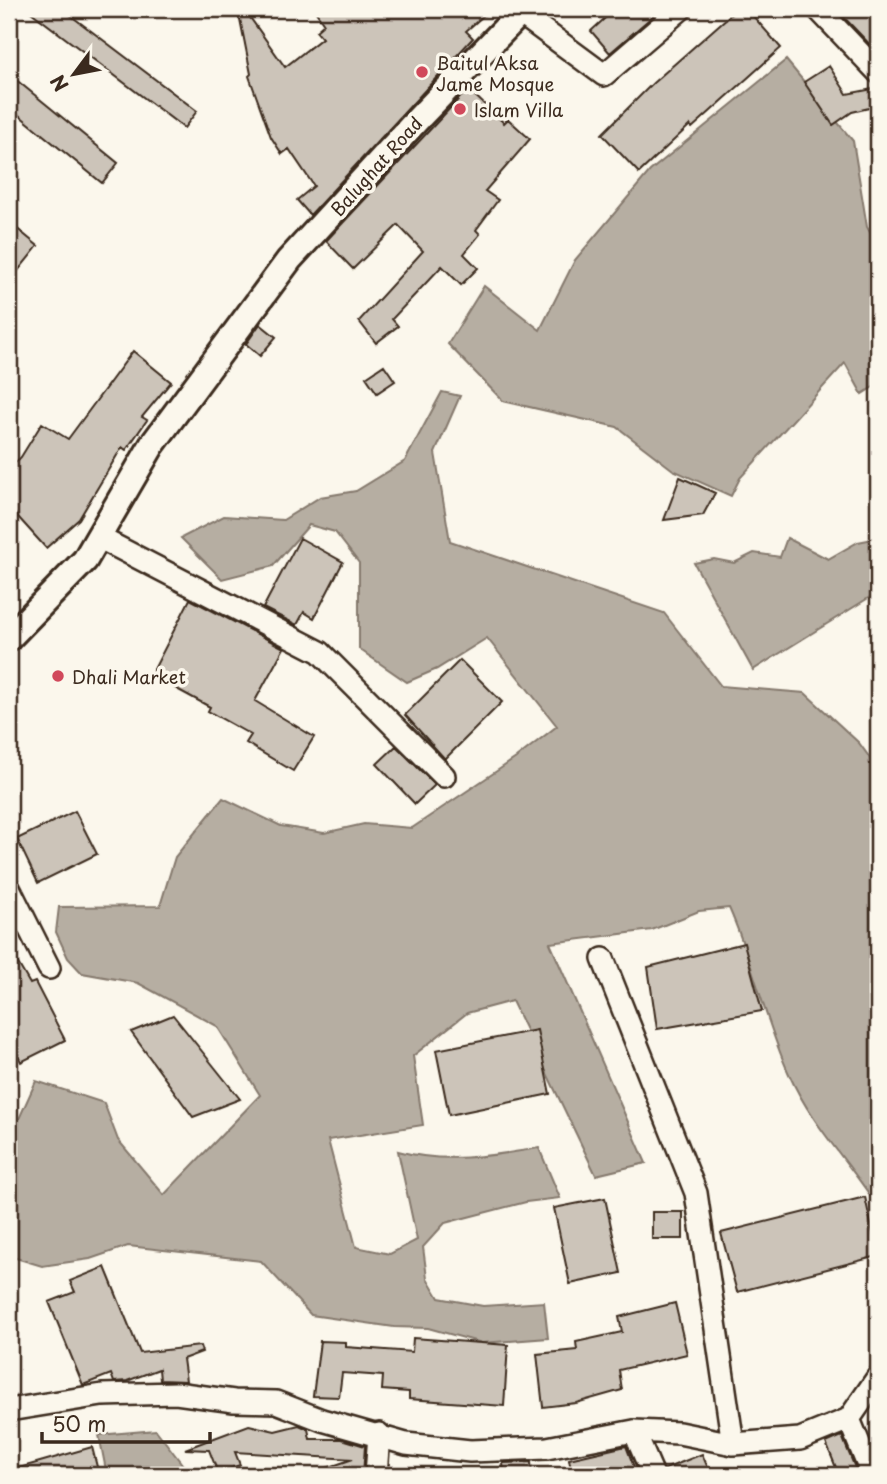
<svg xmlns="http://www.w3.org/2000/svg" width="887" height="1484" viewBox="0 0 887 1484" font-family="'Playpen Sans',sans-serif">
<rect width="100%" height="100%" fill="#fbf7ec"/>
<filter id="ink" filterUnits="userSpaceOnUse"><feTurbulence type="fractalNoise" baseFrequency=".0143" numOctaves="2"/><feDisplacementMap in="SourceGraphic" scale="14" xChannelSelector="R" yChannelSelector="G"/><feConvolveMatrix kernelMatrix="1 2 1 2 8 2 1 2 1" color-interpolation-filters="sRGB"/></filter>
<g filter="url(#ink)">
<path fill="#b6aea2" stroke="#85796d" stroke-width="2" d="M786 60 853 141 867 227 878 246V384L862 394 845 363 740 478 731 496 673 470 617 427 503 401 448 344 484 286 540 330 575 260 650 171Z
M442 392 460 396 435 453 450 541 664 613 721 686 805 693 859 743 878 769V1207C849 1162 811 1124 789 1074 765 1021 753 962 729 908L699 911 652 930 550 943 646 1163 596 1175 512 1001 467 1013 413 1056 423 1125 328 1140 356 1247 390 1254 417 1240 398 1151C445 1164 491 1156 539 1148L560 1198 526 1202 445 1223 423 1247 427 1278 439 1298 483 1306 544 1302 548 1338 482 1343 428 1328 394 1327 311 1315 261 1261 128 1246 90 1259 42 1266 9 1256V1141L36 1081 104 1103 118 1140 164 1195 260 1095 217 1026 138 983 82 973 68 958 56 932 59 907 160 906 175 857 223 798 281 826 324 833 364 824 412 828 516 758 557 726 487 638 437 669 407 682 359 649V563L335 532 309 525 273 566 222 579 181 538 224 516 283 520 320 497 356 491 405 461Z
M787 538 828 559 858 542 878 538V592L753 670 694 563 714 559 734 563 754 553 780 557Z
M156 1430 186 1469 204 1468 213 1475H107L99 1435Z"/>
<path fill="#ccc4b9" stroke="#3b2a1e" stroke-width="2" d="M27 9H62L197 111 184 128Z
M238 9H244L285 67 322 38 316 31 324 24 314 9H491L466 31 473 38 310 215 297 200 314 186 289 149 282 154 271 137 249 76 251 74Z
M615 9H661L610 53 591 31Z
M737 9H747L781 48 692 128 690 125 639 173 602 134 653 83Z
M836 9H878V53Z
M829 66 847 94 878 88V106L852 112 833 125 804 82Z
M9 74 118 163 102 183 9 107Z
M468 89 504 123 508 119 530 139 485 191 498 200 476 230 480 234 464 254 478 268 461 285 442 266 392 319 398 326 376 343 359 321 423 251 398 225 353 269 326 241Z
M9 222 38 246 9 282Z
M260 324 276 337 260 356 246 344Z
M133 351 171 382 142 417 147 420 126 450 122 447 79 519 46 548 9 507V469L21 457 42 423 68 439Z
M384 365 395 381 377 393 366 377Z
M680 477 715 493 703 515 664 520Z
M300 538 343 562 314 618 304 612 297 625 263 608Z
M190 599 284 648 255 701 314 737 293 771 246 743 251 735 208 711 210 707 151 675Z
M460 660 502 702 445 759 405 715Z
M396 746 435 785 415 804 377 764Z
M75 811 97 854 38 883 17 839Z
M744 943 762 1011 657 1029 648 967Z
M9 948 30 984 35 982 65 1040 21 1062 9 1037Z
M173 1015 240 1099 193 1117 131 1032Z
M537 1030 550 1094 449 1115 436 1050Z
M865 1197 878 1256 737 1292 721 1233Z
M605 1198 621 1273 570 1284 554 1208Z
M652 1212H683V1239H652Z
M105 1267 140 1353 200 1346 202 1352 183 1359 186 1381 160 1380 159 1369 127 1381 114 1382 111 1374 83 1385 49 1302 75 1292 70 1281Z
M675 1303 687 1354 619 1370 622 1390 576 1403 543 1407 537 1354 577 1350 576 1342 622 1332 619 1317Z
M413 1338 508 1345 504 1406 409 1399V1392L382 1390 383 1376 342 1373 339 1397 313 1396 320 1341 346 1342V1347L412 1352Z
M249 1425 275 1431 299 1425 308 1429 310 1439H342L365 1446 363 1475H315V1472L353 1459 235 1452 240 1465 218 1473 209 1450 185 1449Z
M842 1436 858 1475H839L826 1443Z
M626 1446 637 1475H572L569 1459Z
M92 1447 99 1475H12V1470Z
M702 1454 711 1475H666L665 1469Z
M531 1462 532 1475H504L503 1463Z"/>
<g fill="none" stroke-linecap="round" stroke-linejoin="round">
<g stroke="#3b2a1e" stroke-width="26">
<path id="minor" d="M818 9 878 72
M520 13 604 75 681 9
M98 537 320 652 444 776
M9 888 49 968
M603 959 696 1193 733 1444
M9 1410 102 1395 176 1393 234 1401 276 1402 322 1420 406 1444 470 1451 547 1448 634 1431 679 1433 733 1444 800 1439 849 1419 878 1377
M849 1419 872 1475
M634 1431 653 1475
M376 1475 379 1434"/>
</g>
<g stroke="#3b2a1e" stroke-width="30">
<path id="tertiary" d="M9 638 85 560 152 445 289 260 417 120 524 9"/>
</g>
<use href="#minor" stroke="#fbf7ec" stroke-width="21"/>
<use href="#tertiary" stroke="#fbf7ec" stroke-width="24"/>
</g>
</g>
<g fill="#d1495b" stroke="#fbf7ec" stroke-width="2.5">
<circle cx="422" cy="72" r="7"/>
<circle cx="460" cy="109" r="7"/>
<circle cx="58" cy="676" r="7"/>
</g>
<g text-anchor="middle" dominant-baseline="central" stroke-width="7" stroke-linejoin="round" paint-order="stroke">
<g font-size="18" fill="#3b2a1e" stroke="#fbf7ec" text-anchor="start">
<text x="436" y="62">Baitul Aksa<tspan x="436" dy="21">Jame Mosque</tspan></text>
<text x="474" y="109">Islam Villa</text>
<text x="72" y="676">Dhali Market</text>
</g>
<g font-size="18" fill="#3b2a1e" stroke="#fbf7ec">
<text transform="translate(376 166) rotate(-48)">Balughat Road</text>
</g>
</g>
<rect width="887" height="1484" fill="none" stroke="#fbf7ec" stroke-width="35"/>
<rect x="18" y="18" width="852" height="1449" fill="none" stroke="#3b2a1e" stroke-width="2.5" filter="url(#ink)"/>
<g transform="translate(74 74) rotate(238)" stroke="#fbf7ec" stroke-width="5" paint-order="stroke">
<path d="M0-5L12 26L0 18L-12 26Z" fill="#3b2a1e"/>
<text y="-10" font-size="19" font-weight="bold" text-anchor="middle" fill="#3b2a1e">N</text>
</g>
<path d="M42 1432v10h168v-10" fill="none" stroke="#3b2a1e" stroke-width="3.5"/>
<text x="52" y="1432" font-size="21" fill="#3b2a1e" stroke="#fbf7ec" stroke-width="5" paint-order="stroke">50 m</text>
</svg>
